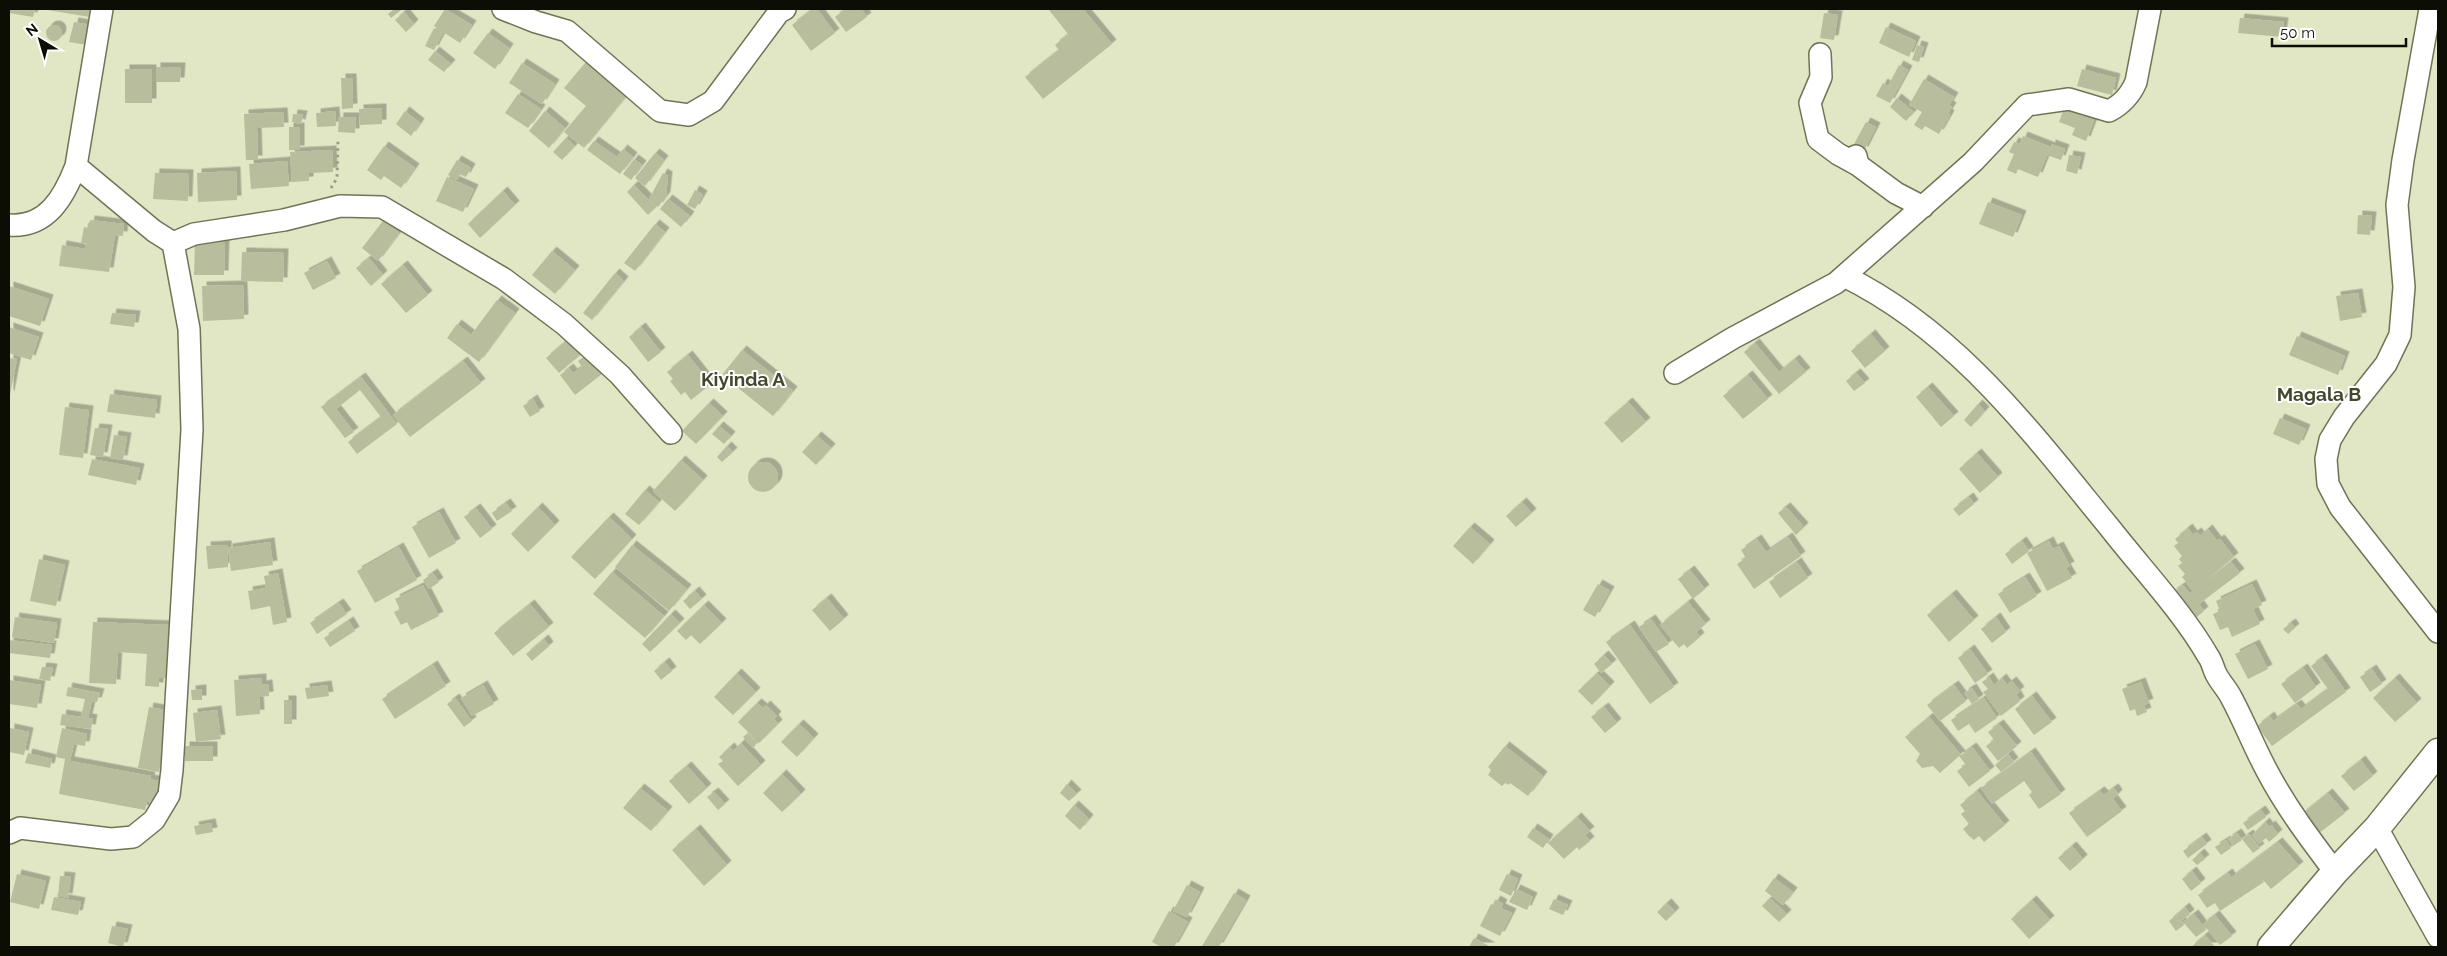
<svg xmlns="http://www.w3.org/2000/svg" width="2447" height="956" viewBox="0 0 2447 956" font-family="Raleway,sans-serif">
<defs>
<filter id="shadow"><feDropShadow dx="4.5" dy="-4.5" stdDeviation="0" flood-color="#0004"/></filter>
</defs>
<rect width="100%" height="100%" fill="#e1e6c5"/>
<path fill="#b8bd9d" filter="url(#shadow)" d="M9 9H35L33 17 9 13Z
M41 9H91L90 17Z
M394 9 401 10 391 18 388 14Z
M445 9 472 25 460 43 434 26Z
M813 9H817L835 33 811 51 792 25Z
M845 9H861L867 17 846 32 835 17Z
M1050 9H1083L1112 44 1043 99 1025 77 1059 50 1055 45 1068 34 1049 10Z
M404 12 414 24 406 32 395 20Z
M1824 13 1838 15 1834 40 1820 38Z
M2240 18 2284 22 2282 37 2238 33Z
M74 22 91 25 87 45 69 42Z
M46 33a8 8 0 1 1 16 0a8 8 0 1 1-16 0Z
M1886 27 1916 41 1909 57 1879 43Z
M434 28 443 33 434 50 425 46Z
M488 33 509 48 495 69 473 53Z
M1917 45 1924 47 1919 62 1912 60Z
M435 51 451 64 444 72 428 60Z
M586 62 627 95 584 148 564 132 586 106 564 88Z
M522 63 555 84 542 104 509 83Z
M1899 65 1908 70 1890 103 1876 96 1883 83 1888 86Z
M156 67H181L180 82H156Z
M125 69H152V103H125Z
M2082 69 2116 78 2112 95 2077 86Z
M341 78H352L353 108 342 109Z
M1924 79 1954 97 1949 105 1952 107 1948 113 1950 115 1939 134 1925 126 1922 130 1914 125 1922 112 1909 105Z
M518 94 541 109 528 128 505 113Z
M1897 98 1914 112 1906 121 1890 107Z
M382 108V124L360 125 359 109Z
M2064 109 2094 120 2086 141 2072 135 2075 128 2059 122Z
M335 111 336 126 317 127 316 113Z
M405 111 420 123 411 136 396 124Z
M545 111 565 128 549 148 529 131Z
M283 112 284 127 257 128 258 160H246L244 114Z
M293 114 303 115 301 124 292 122Z
M339 117H356L355 133 338 132Z
M1866 122 1876 127 1864 151 1853 146Z
M289 127H300V150H289Z
M2023 136 2051 147V144L2065 149 2061 160 2047 155 2038 177 2018 169 2016 174 2007 170 2014 154 2009 152 2014 142 2020 144Z
M566 138 575 146 562 160 553 152Z
M594 141 617 157 623 149 633 157 620 174 587 150Z
M384 146 415 168 401 188 384 176 381 180 367 170Z
M332 150 333 172 309 173V181L292 182 290 152Z
M655 153 664 160 645 186 635 178Z
M2069 155 2081 157 2077 174 2066 171Z
M634 159 642 165 631 180 623 174Z
M457 160 471 168 466 177 460 174 457 180 448 175Z
M287 161 289 186 251 189 249 164Z
M236 171 237 200 198 202 197 173Z
M155 173 189 174 188 201 153 199Z
M663 173 668 176 666 196 658 207 649 199Z
M447 177 474 189 463 212 436 201Z
M634 185 656 207 648 215 627 192Z
M695 190 703 195 695 209 687 205Z
M503 191 515 205 480 238 468 224Z
M668 199 690 216 681 227 660 209Z
M1988 202 2022 215 2013 237 1979 224Z
M2358 215 2372 216 2370 235 2357 234Z
M90 220 124 224 123 236 115 235 109 272 59 266 62 245 85 249 86 243H81L84 227 89 228Z
M383 221 399 233 378 261 362 248Z
M655 224 665 232 635 271 624 263Z
M195 242H225L224 275H194Z
M552 251 575 270 555 294 532 275Z
M242 252 284 253 283 282 241 281Z
M369 258 383 275 371 286 356 268Z
M327 261 336 278 313 290 304 273Z
M403 265 428 295 406 313 381 284Z
M615 273 624 281 592 320 583 313Z
M243 285 244 319 203 321 202 286Z
M9 286 49 299 40 326 9 316Z
M2358 293 2362 317 2340 321 2336 296Z
M497 300 515 313 479 362 447 338 457 324 471 335Z
M112 313 136 315 134 327 110 324Z
M9 327 39 337 31 360 9 353Z
M641 327 661 352 648 362 629 337Z
M1871 334 1885 351 1865 368 1851 351Z
M572 336 585 351 559 373 546 358Z
M2297 336 2345 356 2338 375 2289 355Z
M1755 343 1779 372 1795 359 1806 372 1779 394 1744 352Z
M742 350 793 391 773 416 722 375Z
M588 354 602 374 575 395 560 375 569 368 573 373 582 367 578 361Z
M688 355 711 384 691 400 685 392 681 395 670 381 673 379 667 372Z
M9 358 17 359 10 395H9Z
M463 361 481 383 410 437 393 415Z
M1856 373 1865 383 1854 391 1846 381Z
M1748 375 1768 399 1743 419 1723 396Z
M361 377 397 424 357 454 348 442 381 417 360 390 336 409 354 432 345 438 321 407Z
M1928 387 1954 416 1941 427 1916 397Z
M110 394 157 400 155 418 107 412Z
M533 399 540 411 530 417 523 406Z
M1628 402 1646 422 1622 443 1604 423Z
M709 403 723 416 696 444 682 431Z
M1978 404 1985 411 1971 427 1964 420Z
M65 407 89 410 83 458 59 455Z
M2280 418 2306 429 2299 445 2273 434Z
M719 426 731 436 724 444 712 434Z
M95 428 108 429 103 457 90 455Z
M114 435 127 437 123 460 110 458Z
M817 436 831 448 816 465 802 452Z
M727 446 733 452 722 462 717 457Z
M1977 453 1998 477 1980 493 1959 469Z
M92 459 140 468 136 485 88 475Z
M681 460 703 480 675 511 653 491Z
M748 477a15 15 0 1 1 30 0a15 15 0 1 1-30 0Z
M645 490 659 502 639 525 625 514Z
M1969 497 1974 504 1959 516 1953 509Z
M1522 502 1532 513 1516 527 1506 516Z
M506 503 512 511 497 521 492 513Z
M538 507 555 525 528 552 511 534Z
M1786 507 1804 527 1796 535 1778 513Z
M476 508 492 529 480 538 464 517Z
M439 512 456 543 429 558 412 527Z
M609 517 632 539 595 579 571 557Z
M1470 527 1490 544 1473 564 1453 546Z
M2188 528 2193 535 2197 532 2200 536 2208 529 2217 541 2220 539 2234 557 2202 584 2231 562 2240 573 2199 604 2204 611 2193 620 2172 593 2183 585 2189 593 2193 591 2182 577 2185 574 2178 566 2182 563 2179 559 2182 556 2174 546 2178 543 2175 539Z
M1788 537 1801 556 1754 589 1737 564 1746 558 1741 550 1757 539 1766 552Z
M2022 541 2029 551 2012 564 2005 554Z
M2049 541 2053 549 2059 546 2070 566 2066 568 2072 578 2047 591 2027 553Z
M270 542 273 565 231 571 228 548Z
M227 545 228 567 208 569 206 546Z
M632 545 687 589 669 611 615 567Z
M399 547 417 580 375 603 357 571Z
M39 559 65 565 56 606 30 601Z
M1797 562 1808 578 1780 598 1769 582Z
M1690 570 1705 589 1693 599 1678 579Z
M612 572 664 616 645 638 593 594Z
M278 573 287 622 273 625 270 606 251 610 248 591 266 588 264 576Z
M433 573 439 582 429 589 423 580Z
M2025 577 2037 596 2010 613 1998 594Z
M1598 584 1610 591 1595 617 1583 610Z
M2252 584 2262 605 2253 609 2260 624 2232 637 2228 627 2220 630 2213 614 2220 611 2216 601Z
M423 585 439 616 411 630 407 622 401 625 394 612 400 609 395 599Z
M695 591 702 599 690 609 683 601Z
M1952 594 1974 620 1949 642 1927 615Z
M827 598 844 619 830 631 812 610Z
M1688 602 1706 624 1696 632 1700 637 1687 648 1684 644 1679 648 1660 625Z
M339 603 347 614 317 634 310 623Z
M530 604 549 627 513 656 494 633Z
M704 605 722 623 700 644 691 635 686 640 677 631Z
M671 614 680 623 650 652 642 644Z
M15 617 57 623 54 643 12 637Z
M1996 617 2006 632 1992 643 1981 629Z
M1651 619 1669 644 1656 652 1639 627Z
M349 621 355 631 330 647 324 638Z
M93 622 169 625 166 678H159V687L145 686 147 654 118 652 116 684 89 683Z
M2291 623 2295 628 2288 634 2283 629Z
M1630 625 1674 687 1650 704 1606 642Z
M544 639 549 646 532 661 526 654Z
M9 640 52 645 50 658 9 653Z
M2255 644 2268 669 2248 679 2235 654Z
M1970 649 1988 674 1975 683 1958 658Z
M1604 655 1612 664 1601 673 1594 664Z
M2322 658 2346 692 2272 746 2257 726 2270 716 2273 721 2297 704 2301 709 2328 689 2311 666Z
M665 662 672 671 661 680 654 671Z
M433 665 446 686 395 719 382 699Z
M42 667 53 668 50 681 39 679Z
M2303 668 2316 687 2295 703 2281 684Z
M2372 669 2382 684 2370 692 2360 677Z
M737 673 756 692 733 715 714 697Z
M1597 673 1610 686 1592 705 1578 691Z
M1989 677 1994 685 2002 678 2007 685 2012 681 2020 691 2016 694 2020 701 2001 716 1983 692 1988 689 1982 682Z
M262 678V685L268 684 269 696 259 697 260 714 236 716 234 680Z
M2395 678 2417 703 2395 722 2373 698Z
M9 680 41 685 37 708 9 704Z
M2141 682 2149 703 2144 705 2147 712 2137 716 2135 709 2130 711 2122 689Z
M327 685 329 696 307 699 305 688Z
M483 685 494 704 472 716 461 698Z
M1954 685 1966 701 1940 721 1927 705Z
M68 687 100 693 97 702 92 701 88 718 93 719 91 729 60 725 62 714 81 717 85 699 66 696Z
M1972 688 1979 699 1972 704 1964 693Z
M202 689V700H192L191 690Z
M2032 696 2052 722 2034 735 2015 709Z
M455 698 472 721 464 727 447 704Z
M1984 698 1997 718 1975 733 1969 724 1958 731 1951 720Z
M284 700H292V724H284Z
M757 703 763 708 766 705 777 716 774 719 778 724 759 743 738 722Z
M149 707 171 711 159 772 138 768Z
M1604 707 1617 723 1605 733 1591 717Z
M217 710 221 739 196 742 193 713Z
M1929 717 1961 755 1972 747 1990 771 1969 787 1957 771 1966 765 1959 756 1940 773 1933 766 1922 768 1916 761 1920 754 1905 737Z
M799 724 814 738 797 757 781 742Z
M1999 724 2017 746 1998 761 1986 746 1994 740 1988 732Z
M10 728 29 732 24 755 9 752Z
M62 728 87 734 85 746 74 744 70 761 151 776 150 779 159 781 155 802 147 801 145 810 59 794 65 759 56 757Z
M748 733 757 743 753 748 743 737Z
M741 743 761 765 738 786 718 764 723 761 719 757 730 747 733 751Z
M185 746H213V761H185Z
M1505 746 1543 776 1528 796 1510 783 1509 785 1505 783 1502 786 1488 775 1491 770 1488 767Z
M2031 752 2061 794 2039 809 2029 795 2032 792 2024 781 1992 804 1981 788Z
M28 753 52 759 50 768 25 763Z
M2008 754 2014 762 2001 772 1995 765Z
M2361 760 2373 776 2354 791 2341 776Z
M687 766 707 788 689 804 669 781Z
M782 774 801 794 782 812 763 793Z
M1067 784 1077 794 1069 801 1060 793Z
M640 788 668 811 651 831 623 808Z
M2114 788 2118 794 2113 799 2122 811 2087 837 2069 813 2100 791 2104 795Z
M1977 791 2005 825 1984 842 1979 836 1974 840 1969 836 1963 829 1969 824 1961 814 1965 811 1960 805Z
M714 792 725 804 718 810 707 797Z
M2328 793 2345 813 2318 834 2302 814Z
M1074 805 1089 819 1080 830 1065 816Z
M2261 810 2266 817 2248 830 2243 823Z
M1577 817 1590 831 1585 835 1590 841 1579 850 1577 847 1564 859 1548 843Z
M2265 822 2269 827 2271 825 2278 834 2269 842 2266 838 2259 844 2252 835Z
M211 823 213 832 196 835 194 826Z
M1533 828 1549 839 1543 848 1527 837Z
M696 829 727 865 704 886 672 850Z
M2237 833 2242 840 2233 846 2228 839Z
M2249 834 2260 848 2253 853 2242 839Z
M2202 837 2207 844 2188 858 2183 851Z
M2226 840 2231 848 2221 855 2215 847Z
M2278 842 2299 866 2271 889 2257 873 2264 882 2220 911 2215 903 2207 908 2198 895 2228 873 2242 892 2232 877Z
M2072 846 2083 859 2070 871 2058 858Z
M2200 853 2205 859 2197 865 2192 860Z
M2192 871 2201 883 2191 891 2182 879Z
M17 874 46 881 39 909 10 902Z
M1507 874 1518 879 1511 896 1499 890Z
M60 876 71 877 68 898 58 896Z
M1774 878 1793 892 1783 905 1765 891Z
M1187 885 1200 892 1187 917 1173 911Z
M1516 889 1533 897 1527 910 1509 902Z
M1234 893 1246 900 1219 947H1204L1202 946Z
M54 897 81 902 78 915 51 910Z
M1770 898 1787 914 1779 922 1762 906Z
M1554 899 1568 905 1563 915 1549 909Z
M1496 900 1503 904 1501 908 1512 913 1500 936 1480 926 1491 904 1493 905Z
M2032 900 2050 920 2029 939 2011 919Z
M1667 903 1675 912 1666 921 1657 912Z
M2185 907 2190 914 2181 921 2184 925 2176 931 2169 921Z
M1169 911 1188 922 1174 947H1161L1152 942Z
M2194 914 2206 930 2196 937 2183 922Z
M2215 915 2232 936 2220 945 2203 924Z
M112 926 128 929 123 947 108 943Z
M2205 935 2215 947H2191Z
M1474 938 1491 947H1469Z"/>
<g fill="none" stroke-linecap="round" stroke-linejoin="round">
<g stroke="#707457" stroke-width="24">
<path id="minor" d="M503 9 536 22 567 31 660 111 689 115 713 101 779 12 785 9
M2430 9 2403 160 2397 205 2404 287 2400 335 2386 364 2344 417 2330 440 2326 459 2328 484 2340 507 2438 632
M1820 54 1821 77 1810 103 1818 139 1838 154 1858 165
M1856 156 1858 165 1896 193 1923 207
M9 225C47 228 64 197 76 166
M173 243 194 234 284 220 340 206 382 207 504 279 564 324 620 375 671 433
M1844 276C1958 332 2031 432 2110 528 2142 569 2182 611 2208 656 2212 661 2213 668 2216 674 2220 682 2227 689 2231 697 2244 721 2254 747 2267 771 2286 807 2310 839 2335 872
M1675 373 1733 338 1836 283 1973 162 2027 105 2069 99 2109 111C2122 104 2130 96 2136 82L2150 9
M2377 828 2438 937
M9 833 20 828 111 839 133 837 154 820 169 795 172 770 192 430 189 329 173 243 154 231 76 166 102 9"/>
</g>
<g stroke="#707457" stroke-width="29">
<path id="tertiary" d="M2271 947 2335 872 2377 828 2438 752"/>
</g>
<path stroke="#9a9d84" stroke-width="3" stroke-dasharray="2.5 4" stroke-linecap="butt" d="M331 188 337 178 338 140"/>
<use href="#minor" stroke="#fff" stroke-width="21"/>
<use href="#tertiary" stroke="#fff" stroke-width="26"/>
</g>
<g text-anchor="middle" dominant-baseline="central" stroke-width="4" stroke-linejoin="round" paint-order="stroke">
<g font-size="19" font-weight="bold" fill="#44472c" stroke="#fff">
<text x="743" y="379">Kiyinda A</text>
<text x="2319" y="394">Magala B</text>
</g>
</g>
<rect width="2447" height="956" fill="none" stroke="#0c0d04" stroke-width="20"/>
<g transform="translate(40 40) rotate(322)" stroke="#ffffff" stroke-width="4" paint-order="stroke">
<path d="M0-4L9 19L0 12L-9 19Z" fill="#0c0d04"/>
<text y="-8" font-size="14" font-weight="bold" text-anchor="middle" fill="#0c0d04">N</text>
</g>
<path d="M2272 38v8h134v-8" fill="none" stroke="#0c0d04" stroke-width="2.5"/>
<text x="2280" y="38" font-size="15" fill="#0c0d04" stroke="#ffffff" stroke-width="4" paint-order="stroke">50 m</text>
</svg>
